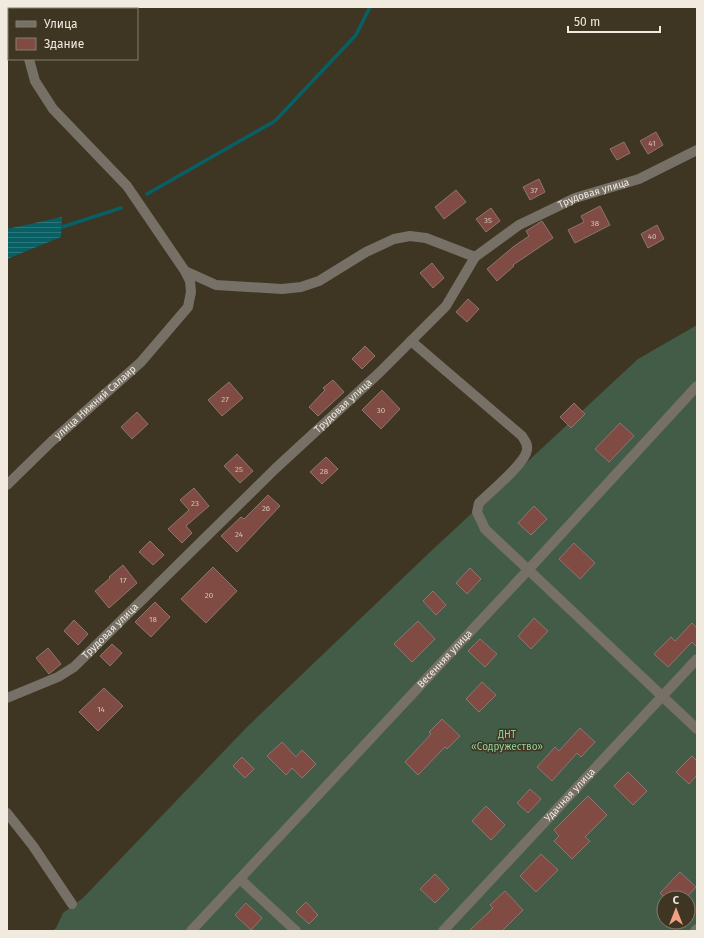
<svg xmlns="http://www.w3.org/2000/svg" width="704" height="938" viewBox="0 0 704 938" font-family="'Fira Sans',sans-serif">
<defs>
<pattern id="water-rules" width="6" height="5" patternUnits="userSpaceOnUse"><rect width="6" height="5" fill="#085f64"/><path d="M0 2.5h6" fill="none" stroke="#2c767a"/></pattern>
</defs>
<rect width="100%" height="100%" fill="#3e3622"/>
<path fill="#425c47" fill-rule="evenodd" d="M697 325V931H52L56 928 63 913 83 898 247 727 429 553 638 359ZM664 898H688V922H664Z"/>
<path fill="url(#water-rules)" d="M62 217 61 237 7 259V229Z"/>
<g fill="none" stroke-linecap="round" stroke-linejoin="round">
<path stroke="#085f64" stroke-width="3.5" d="M147 194 275 121 356 35 370 7
M62 227 121 208"/>
</g>
<path fill="#7f4b42" stroke="#8e7570" d="M656 132 663 145 648 154 640 141Z
M624 142 630 153 617 160 610 149Z
M539 179 545 192 530 200 523 187Z
M456 190 466 202 444 219 435 207Z
M600 206 610 225 575 243 568 230 584 222 581 216Z
M491 208 500 221 486 232 476 219Z
M542 221 553 238 513 265 514 266 497 281 487 269 513 247 529 236 526 231Z
M657 225 664 239 648 248 641 234Z
M432 263 444 278 433 288 420 273Z
M468 299 479 309 467 322 456 312Z
M365 346 375 356 362 369 352 359Z
M333 380 344 392 318 416 309 407 325 390 323 388Z
M229 382 243 398 222 416 208 400Z
M382 390 400 409 381 429 362 410Z
M574 403 585 414 571 428 560 417Z
M137 412 148 424 132 439 121 427Z
M620 423 634 436 609 462 595 449Z
M237 454 253 471 240 483 224 466Z
M326 457 338 469 322 484 310 472Z
M194 488 209 506 186 526 192 533 182 543 168 529 189 510 180 500Z
M268 495 280 506 237 552 221 536 241 517 244 519Z
M534 506 547 519 531 535 518 523Z
M150 541 164 555 153 565 139 552Z
M574 543 595 563 580 579 559 559Z
M123 565 137 583 109 608 95 591 110 578 109 577Z
M213 567 237 591 206 623 181 599Z
M470 568 481 579 467 594 456 583Z
M433 591 446 605 436 615 423 601Z
M155 602 170 617 151 637 135 622Z
M534 618 548 631 531 649 518 636Z
M74 620 88 634 78 645 64 631Z
M418 621 435 639 412 662 394 644Z
M692 623 697 628V647L692 642 668 667 654 654 671 637 675 641Z
M480 639 497 654 485 667 468 651Z
M112 644 122 653 110 666 100 656Z
M48 648 61 664 49 674 36 658Z
M482 682 496 695 479 712 466 699Z
M104 688 123 706 98 731 79 712Z
M442 719 460 736 447 749 445 747 418 775 405 762 431 734 429 732Z
M580 728 595 742 581 757 577 753 552 781 537 767 555 747 559 751Z
M282 742 296 757 302 750 316 764 302 778 292 768 286 775 267 756Z
M692 756 697 761V775L689 784 676 772Z
M242 757 254 769 245 778 233 766Z
M628 772 647 791 633 805 614 786Z
M530 789 541 799 528 813 517 803Z
M588 796 607 815 585 837 590 841 572 859 554 841 559 836 554 830Z
M486 806 505 825 491 840 472 821Z
M541 854 558 870 536 892 520 876Z
M680 872 696 887 686 898H665L660 893Z
M435 874 449 889 435 903 420 889Z
M505 891 523 910 502 931H469L493 908 490 905Z
M306 902 318 915 309 924 296 912Z
M246 903 262 918 251 930 235 915Z"/>
<g fill="none" stroke-linecap="round" stroke-linejoin="round">
<g stroke="#767067" stroke-width="10">
<path d="M7 7 9 9"/>
<path d="M185 271 216 285 282 289 301 287 319 281 366 252 394 239 410 236 426 238 475 257"/>
<path d="M411 341 522 436C525 441 528 444 527 450 525 464 490 492 479 503L477 512 485 529 697 729"/>
<path id="s1" d="M7 485 52 441 141 362 188 307 191 292 190 281 185 271 127 186 53 109 35 81 29 59"/>
<path id="s2" d="M7 698 58 677 74 667 275 469 379 373 446 306 475 257 519 225 575 198 639 179 697 150"/>
<path d="M7 813 33 846 72 904"/>
<path d="M240 879 296 931"/>
<path id="s3" d="M191 931 528 570 697 386"/>
<path id="s4" d="M443 931 697 659"/>
<path d="M695 931 697 929"/>
</g>
</g>
<g text-anchor="middle" dominant-baseline="central" stroke-width="3" stroke-linejoin="round" paint-order="stroke">
<g font-size="8" fill="#d4c2b8">
<text x="652" y="143">41</text>
<text x="534" y="190">37</text>
<text x="488" y="220">35</text>
<text x="595" y="223">38</text>
<text x="652" y="236">40</text>
<text x="225" y="399">27</text>
<text x="381" y="410">30</text>
<text x="239" y="469">25</text>
<text x="324" y="471">28</text>
<text x="195" y="503">23</text>
<text x="266" y="508">26</text>
<text x="239" y="534">24</text>
<text x="123" y="580">17</text>
<text x="209" y="595">20</text>
<text x="153" y="619">18</text>
<text x="101" y="709">14</text>
</g>
<g font-size="10" fill="#f0eadf" stroke="#3e3622">
<text stroke="none"><textPath href="#s2" startOffset="785">Трудовая улица</textPath></text>
<text stroke="none"><textPath href="#s1" startOffset="121">улица Нижний Салаир</textPath></text>
<text stroke="none"><textPath href="#s2" startOffset="449">Трудовая улица</textPath></text>
<text stroke="none"><textPath href="#s2" startOffset="125">Трудовая улица</textPath></text>
<text stroke="none"><textPath href="#s3" startOffset="372">Весенняя улица</textPath></text>
<text stroke="none"><textPath href="#s4" startOffset="186">Удачная улица</textPath></text>
</g>
<g font-size="10" fill="#8fd39c" stroke="#3e3622">
<text x="507" y="735">ДНТ<tspan x="507" dy="12">«Содружество»</tspan></text>
</g>
</g>
<rect width="704" height="938" fill="none" stroke="#f0eadf" stroke-width="16"/>
<rect x="8" y="8" width="130" height="52" fill="#3e3622" stroke="#857e6e"/>
<rect x="16" y="21" width="20" height="6" fill="#767067" stroke="#857e6e"/>
<text x="44" y="28" font-size="12" fill="#f0eadf">Улица</text>
<rect x="16" y="38" width="20" height="12" fill="#7f4b42" stroke="#857e6e"/>
<text x="44" y="48" font-size="12" fill="#f0eadf">Здание</text>
<g transform="translate(676 910)"><circle r="19" fill="#3e3622" stroke="#857e6e"/>
<path d="M0-3L7 15L0 10L-7 15Z" fill="#f39f86"/>
<text y="-6" font-size="11" font-weight="bold" text-anchor="middle" fill="#f0eadf">С</text>
</g>
<path d="M568 26v6h92v-6" fill="none" stroke="#f0eadf" stroke-width="2"/>
<text x="574" y="26" font-size="12" fill="#f0eadf" stroke="#3e3622" stroke-width="3" paint-order="stroke">50 m</text>
</svg>
